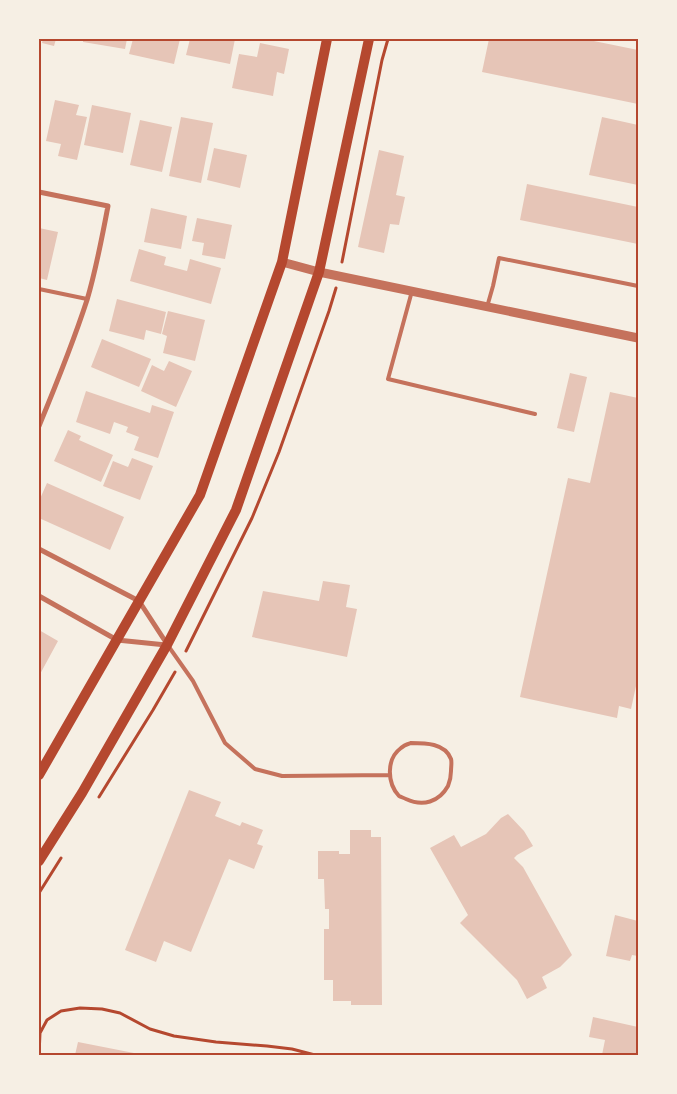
<svg xmlns="http://www.w3.org/2000/svg" width="677" height="1094" viewBox="0 0 677 1094" font-family="'Alegreya Sans',sans-serif">
<rect width="100%" height="100%" fill="#f6efe4"/>
<path fill="#e6c5b7" d="M43 39H56L54 46 42 43Z
M83 39H127L125 49 83 42Z
M133 39H180L174 64 129 54Z
M190 39H235L230 64 186 55Z
M489 39H584L638 50V104L482 72Z
M260 43 289 49 284 74 277 72 273 96 232 88 239 54 257 57Z
M55 100 79 105 76 115 87 117 77 160 58 156 61 144 46 141Z
M92 105 131 113 123 153 84 145Z
M181 117 213 123 201 183 169 176Z
M602 117 638 125V185L589 175Z
M140 120 172 127 162 172 130 165Z
M214 148 247 155 240 188 207 180Z
M379 150 404 156 396 195 405 197 399 225 390 224 384 253 358 247Z
M527 184 638 207V244L520 220Z
M151 208 187 216 181 249 144 242Z
M197 218 232 225 225 259 202 255 204 243 192 241Z
M39 228 58 232 47 280 39 278Z
M139 249 166 257 164 265 187 271 190 259 221 268 211 304 130 281Z
M117 299 166 312 161 334 146 330 144 340 109 331Z
M168 311 205 320 195 361 163 353 167 336 162 334Z
M102 339 151 359 139 387 91 367Z
M169 361 192 371 176 407 141 391 152 365 164 371Z
M570 373 587 377 574 432 557 428Z
M86 391 150 413 152 405 174 412 158 458 134 450 139 437 126 432 128 427 114 422 110 434 76 422Z
M610 392 638 398V677L631 709 619 706 617 718 520 697 568 478 590 483Z
M68 430 81 436 79 440 113 455 101 482 54 461Z
M132 458 153 466 140 500 103 486 113 461 128 467Z
M47 483 124 517 110 550 39 518V501Z
M323 581 350 585 346 607 357 609 347 657 252 637 263 591 319 601Z
M39 630 58 641 39 676Z
M189 790 221 802 215 816 240 826 242 822 263 830 257 844 263 846 254 869 229 859 191 952 164 941 156 962 125 950Z
M508 814 524 831 533 846 517 855 514 858 523 867 572 955 560 967 542 977 547 988 527 999 517 980 460 923 468 915 430 848 454 835 461 847 486 834 501 818Z
M350 830H371V837H381L382 1005H351V1001H333V980H324V929H329V909H325L324 879H318V851H339V854H350Z
M615 915 638 921V956L632 955 630 961 606 956Z
M593 1017 638 1027V1055H602L605 1040 589 1037Z
M78 1042 139 1054 138 1055H75Z"/>
<g fill="none" stroke-linecap="round" stroke-linejoin="round">
<path stroke="#b5482f" stroke-width="3" d="M342 262 382 60 388 39
M186 651 252 518 279 452 329 311 336 288
M99 797 153 710 175 672
M39 893 61 858
M39 1055 40 1033 47 1020 61 1011 80 1008 102 1009 120 1013 150 1029 174 1036 216 1042 267 1046 292 1049 315 1055"/>
<path stroke="#c5725c" stroke-width="4" d="M39 289 87 299
M412 291 388 379 535 414
M487 307 493 286 499 258 638 286
M169 647 193 681 225 743 255 769 282 776 389 775
M411 743C425 743 445 743 451 759 452 762 451 767 451 771 451 776 450 781 448 786 439 802 423 807 406 799 404 798 401 797 399 796 387 783 386 759 401 748 404 745 408 744 411 743Z"/>
<path stroke="#c5725c" stroke-width="5" d="M39 192 108 206C102 238 96 270 87 300 73 343 56 385 39 426
M39 549 139 601 167 644
M39 596 117 640 166 645"/>
<path stroke="#c5725c" stroke-width="9" d="M282 262 319 272 638 338"/>
<path stroke="#b5482f" stroke-width="10" d="M39 775 200 495 282 262 327 39
M39 861 82 793 167 645 236 510 319 272 369 39"/>
</g>
<rect width="677" height="1094" fill="none" stroke="#f6efe4" stroke-width="80"/>
<rect x="40" y="40" width="597" height="1014" fill="none" stroke="#b5482f" stroke-width="2"/>
</svg>
